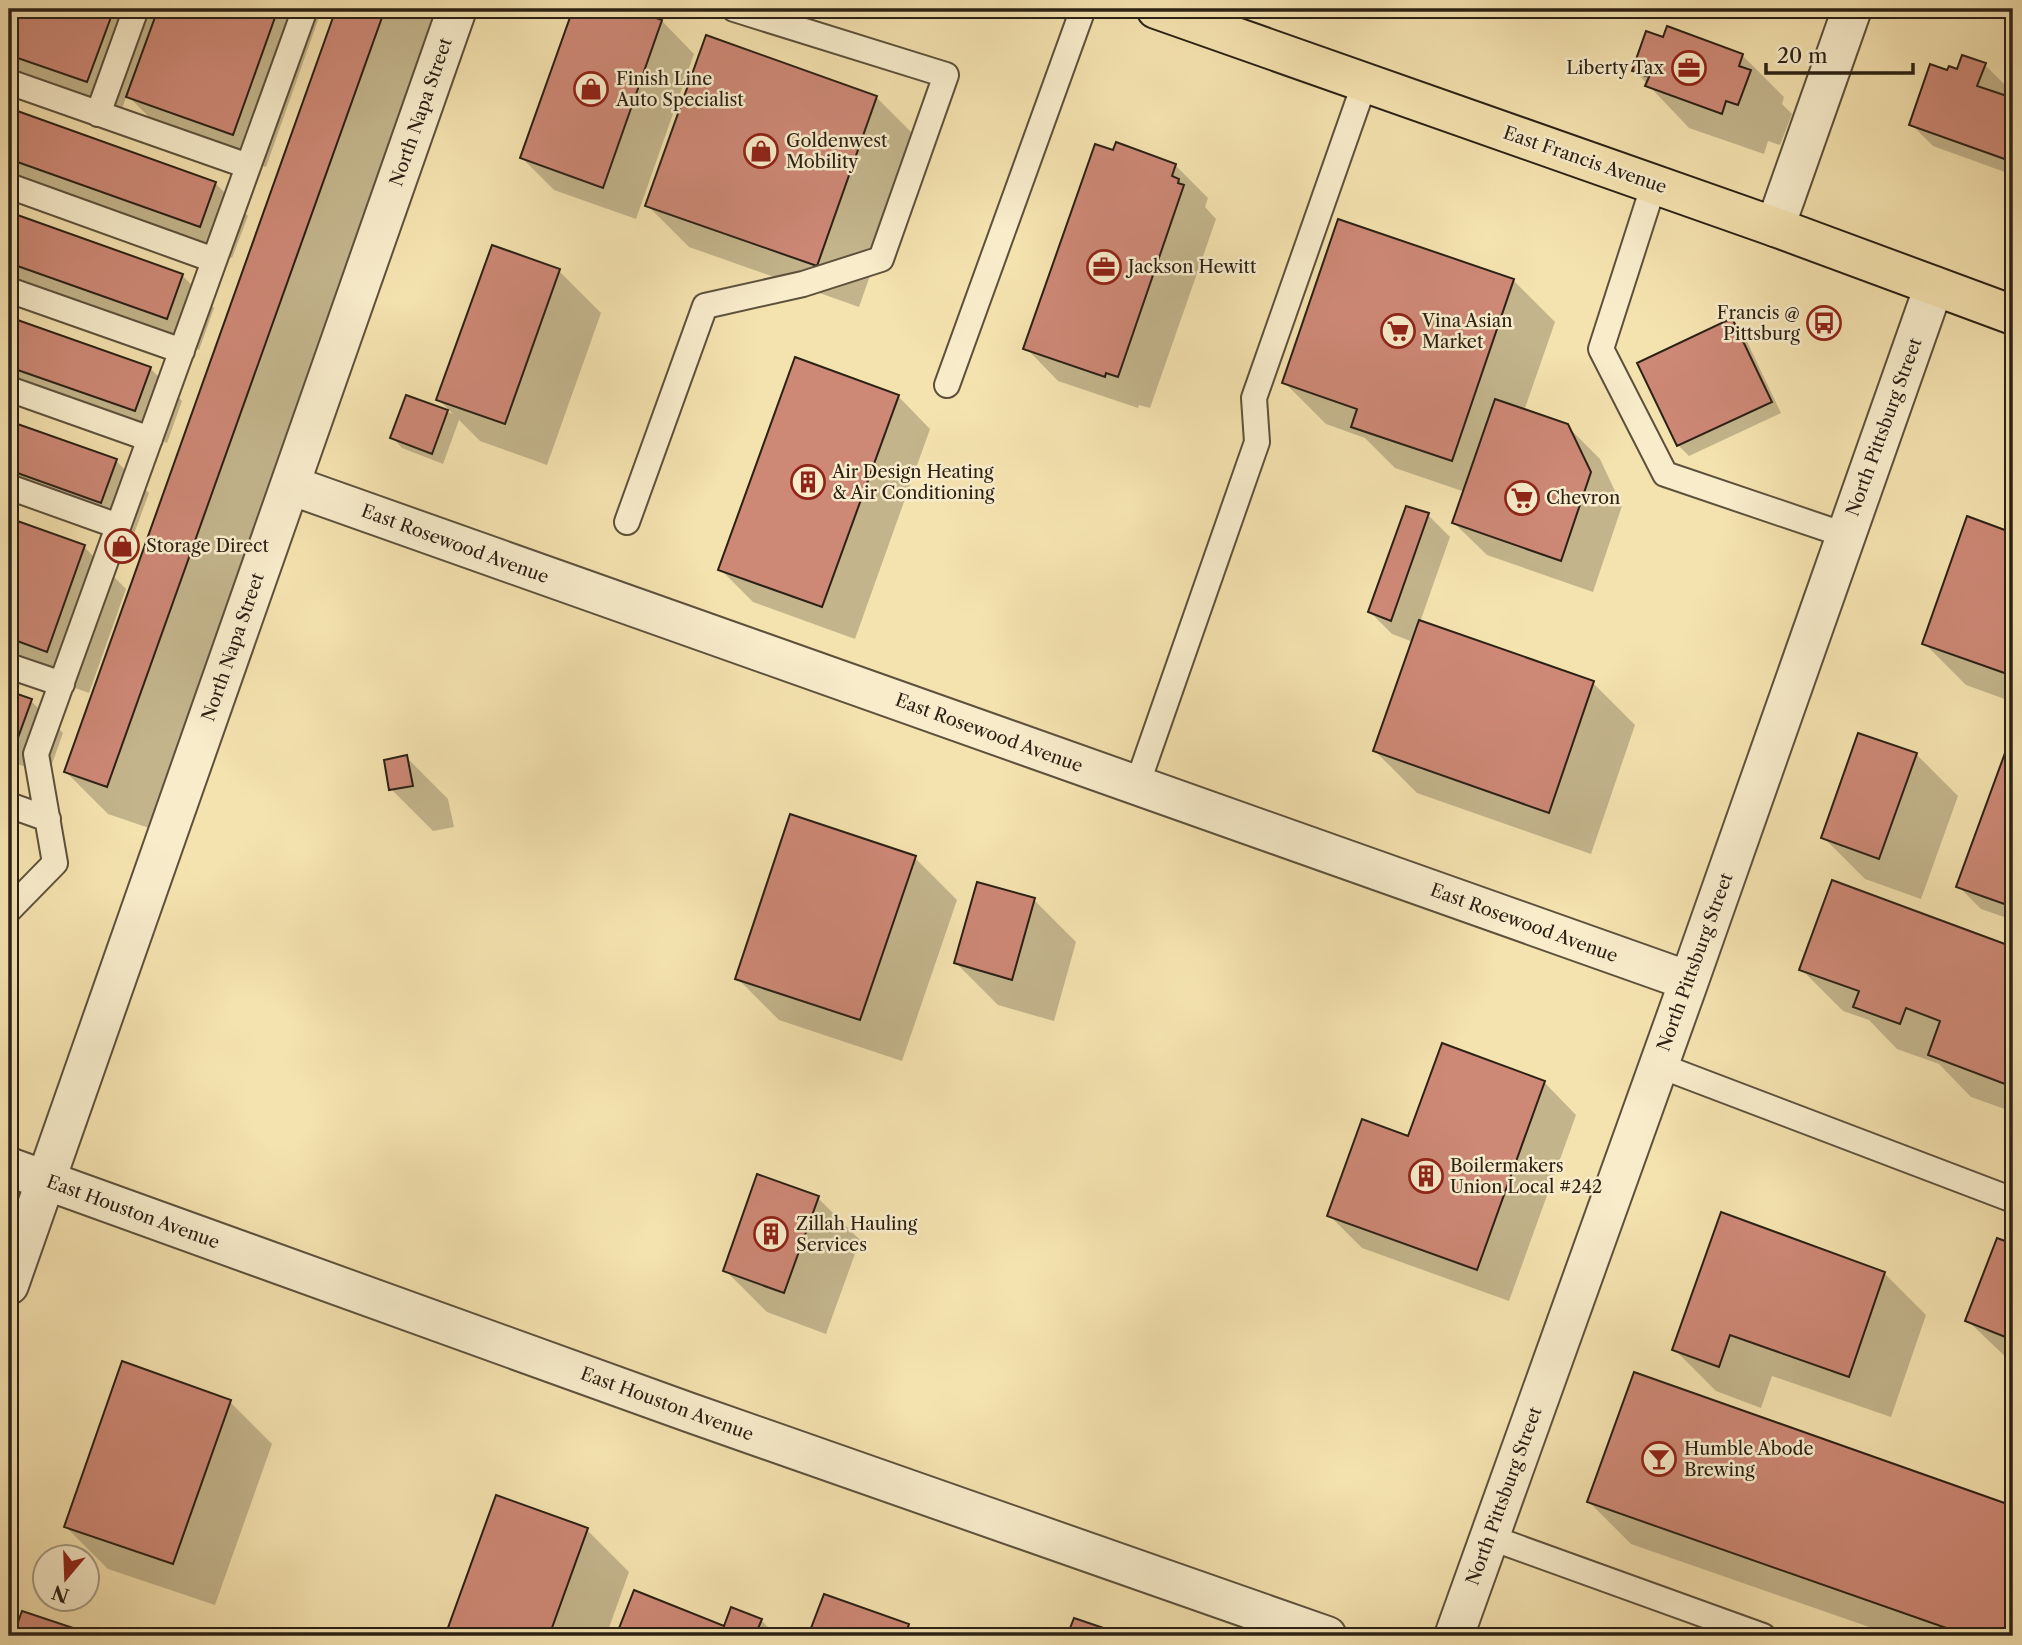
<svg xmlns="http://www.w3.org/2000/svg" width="2022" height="1645" viewBox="0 0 2022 1645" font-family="'Libre Caslon Text',serif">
<rect width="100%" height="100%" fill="#f4e2af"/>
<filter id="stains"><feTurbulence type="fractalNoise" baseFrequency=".00286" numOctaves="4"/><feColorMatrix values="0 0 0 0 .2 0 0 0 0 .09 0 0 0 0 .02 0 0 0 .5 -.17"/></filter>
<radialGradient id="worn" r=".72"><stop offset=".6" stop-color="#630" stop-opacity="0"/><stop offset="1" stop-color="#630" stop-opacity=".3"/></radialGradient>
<path fill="#0003" d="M9 9H322L266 167 161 129 127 95 120 114 9 75Z
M338 9H441L149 828 108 814 66 772Z
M574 9H626L662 21 694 54 636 219 554 190 522 158Z
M1664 39 1742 55 1784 97 1782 104 1792 114 1780 145 1768 141 1764 154 1689 128 1634 70Z
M1985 65 2007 87 2003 97 2013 100V175L1933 146 1911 124 1948 72Z
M876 97 918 139 859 307 689 247 647 205Z
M9 110 215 183 248 216 232 258 9 179Z
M1175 165 1208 198 1205 207 1216 219 1150 408 1139 405 1138 408 1058 381 1026 348Z
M9 214 182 275 214 308 199 350 9 283Z
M559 271 601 313 547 465 480 441 459 420 443 464 402 448 392 437 407 397 453 414 438 399Z
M1513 280 1555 322 1524 411 1567 426 1600 459 1622 506 1593 592 1487 555 1454 523 1465 492 1395 468 1365 438 1326 424 1284 382Z
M9 318 150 368 182 401 167 443 9 387Z
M1731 320 1742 331 1781 413 1689 456 1678 445Z
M898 396 930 429 855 639 753 602 720 569Z
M9 423 116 461 149 493 134 534 9 490Z
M1428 515 1450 537 1420 622 1593 683 1635 725 1591 854 1417 793 1375 751 1413 642 1392 634 1370 612Z
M1968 518 2013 534V702L1966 685 1924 643Z
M9 520 84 547 126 589 89 693 9 664Z
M9 693 31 701 63 733 48 775 9 761Z
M1916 754 1958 796 1921 899 1865 879 1823 837Z
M2006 755 2013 758V920L1981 909 1958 886Z
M406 757 448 799 454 827 433 831 391 789Z
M915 858 957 900 902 1061 779 1020 737 978Z
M1833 882 2013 948V1112L1971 1097 1939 1064 1897 1049 1869 1020 1843 1011 1801 969Z
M1034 900 1076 942 1054 1021 998 1005 956 963Z
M1544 1082 1576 1115 1509 1301 1362 1248 1329 1215 1410 1138Z
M758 1177 818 1198 860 1240 826 1334 767 1312 725 1270Z
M1998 1240 2013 1246V1364L1967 1320Z
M1884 1273 1926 1315 1891 1417 1772 1376 1761 1408 1716 1391 1674 1349Z
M1635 1374 2013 1508V1636H1895L1631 1544 1589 1502Z
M230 1402 272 1444 215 1605 108 1569 66 1527Z
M497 1497 587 1530 629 1572 606 1636H447Z
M635 1593 725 1628 761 1620 777 1636H618Z
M825 1596 908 1625 919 1636H810Z"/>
<path fill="#cd8876" stroke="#2b2115" stroke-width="2" d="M9 9H114L87 82 9 55Z
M158 9H278L233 135 126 97Z
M336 9H385L107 787 64 772Z
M573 9H631L662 20 603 188 520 158Z
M1667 26 1743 54 1739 66 1751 70 1738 105 1726 101 1722 114 1645 86 1649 77 1632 71 1646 31 1663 37Z
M706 35 877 96 817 266 645 206Z
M1962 55 1986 63 1977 86 2013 98V162L1909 125 1930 64 1947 70 1949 66 1957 69Z
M9 108 216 182 200 227 9 159Z
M1116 142 1176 164 1172 176 1179 179 1178 183 1184 185 1118 377 1106 373 1105 377 1023 349 1095 144 1113 150Z
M9 212 183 274 167 319 9 263Z
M1338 219 1514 279 1452 461 1351 427 1357 409 1282 383Z
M492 245 560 269 505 424 436 400Z
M9 317 151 367 135 411 9 367Z
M1732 318 1772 402 1677 446 1637 363Z
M795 357 899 395 822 607 718 570Z
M406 395 448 410 432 454 390 438Z
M1495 399 1568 424 1591 472 1561 561 1452 523Z
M9 421 117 459 101 503 9 470Z
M1406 506 1429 513 1391 621 1368 612Z
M1967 516 2013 533V676L1922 644Z
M9 518 85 545 47 652 9 638Z
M1419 620 1594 681 1549 813 1373 751Z
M9 691 32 699 16 743 9 741Z
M1858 733 1917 753 1879 859 1821 838Z
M2005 753 2013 756V907L1956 887Z
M407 755 413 786 389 790 384 760Z
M790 814 916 856 860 1020 735 979Z
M1832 880 2013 947V1087L1928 1055 1940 1021 1906 1008 1900 1024 1853 1007 1859 991 1799 970Z
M977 882 1035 898 1012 980 954 963Z
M1442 1043 1545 1081 1477 1270 1327 1216 1362 1119 1408 1136Z
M757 1174 819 1196 784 1293 723 1271Z
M1721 1212 1885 1272 1849 1377 1730 1335 1719 1367 1672 1350Z
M1997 1238 2013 1244V1340L1965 1321Z
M122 1361 231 1400 173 1564 64 1527Z
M1634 1372 2013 1506V1636H1969L1587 1502Z
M496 1495 588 1528 549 1636H445Z
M634 1590 724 1626 731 1607 762 1619 755 1636H616Z
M824 1594 909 1624 905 1636H808Z
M22 1611 97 1636H13Z
M1074 1618 1127 1636H1067Z"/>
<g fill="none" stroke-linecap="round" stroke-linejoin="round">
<g stroke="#5d513c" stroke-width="28">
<path id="service" d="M9 82 248 166
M98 114 136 9
M1654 184 1601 349 1665 474 1845 535
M9 186 214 260
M9 290 182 351
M947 385 1083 9
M9 389 150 439
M9 487 118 526
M627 522 705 306 803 284 881 259 946 75 734 9
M9 666 62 684
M1137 785 1257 442 1254 398 1365 82
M9 805 48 819
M9 910 55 863 36 754 305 9
M1658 1065 2013 1200
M1489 1537 1763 1636"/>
</g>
<g stroke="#5d513c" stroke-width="42">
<path id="minor" d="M1775 227 1852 9
M290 485 1689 981
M9 1167 688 1412 1327 1636
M9 1285 457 9
M1454 1636 1689 981 1934 286"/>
</g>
<g stroke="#2b2115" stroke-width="42">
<path id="primary" d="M1156 9 1775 227 2013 315"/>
</g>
<use href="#service" stroke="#f8eccb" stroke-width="24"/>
<use href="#minor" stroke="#f8eccb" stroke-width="38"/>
<use href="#primary" stroke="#f4e2af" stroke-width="38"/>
</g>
<defs>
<g id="office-ring" transform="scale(1.75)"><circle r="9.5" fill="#f8eccb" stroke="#8f2418" stroke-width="1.5"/><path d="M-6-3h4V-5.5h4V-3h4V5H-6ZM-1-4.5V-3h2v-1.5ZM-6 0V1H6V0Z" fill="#8f2418"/></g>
<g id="shop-ring" transform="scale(1.75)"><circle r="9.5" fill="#f8eccb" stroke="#8f2418" stroke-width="1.5"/><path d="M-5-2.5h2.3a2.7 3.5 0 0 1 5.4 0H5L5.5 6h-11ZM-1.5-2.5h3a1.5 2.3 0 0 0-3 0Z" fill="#8f2418"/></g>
<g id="bus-ring" transform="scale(1.75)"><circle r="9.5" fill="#f8eccb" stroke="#8f2418" stroke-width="1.5"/><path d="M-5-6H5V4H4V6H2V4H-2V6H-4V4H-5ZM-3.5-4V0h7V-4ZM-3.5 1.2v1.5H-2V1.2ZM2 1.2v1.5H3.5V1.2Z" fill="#8f2418"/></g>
<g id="supermarket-ring" transform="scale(1.75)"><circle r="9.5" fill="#f8eccb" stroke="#8f2418" stroke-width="1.5"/><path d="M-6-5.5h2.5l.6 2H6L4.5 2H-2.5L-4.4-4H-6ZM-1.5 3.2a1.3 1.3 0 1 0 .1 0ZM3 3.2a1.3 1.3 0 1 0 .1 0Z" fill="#8f2418"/></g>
<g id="building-ring" transform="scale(1.75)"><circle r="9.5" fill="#f8eccb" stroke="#8f2418" stroke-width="1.5"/><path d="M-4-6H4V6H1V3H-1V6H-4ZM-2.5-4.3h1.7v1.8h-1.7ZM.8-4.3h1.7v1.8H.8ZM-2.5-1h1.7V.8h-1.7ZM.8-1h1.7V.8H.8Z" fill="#8f2418"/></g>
<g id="bar-ring" transform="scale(1.75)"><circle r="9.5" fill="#f8eccb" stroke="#8f2418" stroke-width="1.5"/><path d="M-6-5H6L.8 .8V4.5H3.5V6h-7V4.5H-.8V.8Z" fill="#8f2418"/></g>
</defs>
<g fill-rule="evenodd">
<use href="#office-ring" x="1689" y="68"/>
<use href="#shop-ring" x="591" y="89"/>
<use href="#shop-ring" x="761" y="151"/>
<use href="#office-ring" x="1104" y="267"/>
<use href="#bus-ring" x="1824" y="323"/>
<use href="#supermarket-ring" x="1398" y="331"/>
<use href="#building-ring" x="808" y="482"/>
<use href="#supermarket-ring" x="1522" y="498"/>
<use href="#shop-ring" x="122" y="546"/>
<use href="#building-ring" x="1426" y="1176"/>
<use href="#building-ring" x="771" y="1234"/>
<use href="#bar-ring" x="1659" y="1459"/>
</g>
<g text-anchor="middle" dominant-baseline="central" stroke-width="5" stroke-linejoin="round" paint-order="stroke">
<g font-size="18" fill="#2b2115" stroke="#f8eccb" text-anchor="start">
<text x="1664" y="68" text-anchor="end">Liberty Tax</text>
<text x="616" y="79">Finish Line<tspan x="616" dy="21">Auto Specialist</tspan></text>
<text x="786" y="141">Goldenwest<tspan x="786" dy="21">Mobility</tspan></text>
<text x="1128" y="267">Jackson Hewitt</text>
<text x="1800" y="313" text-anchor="end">Francis @<tspan x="1800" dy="21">Pittsburg</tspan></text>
<text x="1422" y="321">Vina Asian<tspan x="1422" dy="21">Market</tspan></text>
<text x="832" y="472">Air Design Heating<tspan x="832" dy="21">&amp; Air Conditioning</tspan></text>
<text x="1546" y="498">Chevron</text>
<text x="146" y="546">Storage Direct</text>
<text x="1450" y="1166">Boilermakers<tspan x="1450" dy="21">Union Local #242</tspan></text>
<text x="796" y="1224">Zillah Hauling<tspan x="796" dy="21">Services</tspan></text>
<text x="1684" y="1449">Humble Abode<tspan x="1684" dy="21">Brewing</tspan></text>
</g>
<g font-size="18" fill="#2b2115" stroke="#f8eccb">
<text transform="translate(421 112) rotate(-71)">North Napa Street</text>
<text transform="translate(1585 160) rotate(19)">East Francis Avenue</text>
<text transform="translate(1884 427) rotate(-70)">North Pittsburg Street</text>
<text transform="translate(455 544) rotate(20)">East Rosewood Avenue</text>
<text transform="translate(233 647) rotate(-71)">North Napa Street</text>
<text transform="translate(989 733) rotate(20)">East Rosewood Avenue</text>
<text transform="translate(1524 923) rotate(20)">East Rosewood Avenue</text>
<text transform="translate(1695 962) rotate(-70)">North Pittsburg Street</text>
<text transform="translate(133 1212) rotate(20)">East Houston Avenue</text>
<text transform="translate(667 1404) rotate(20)">East Houston Avenue</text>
<text transform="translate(1504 1496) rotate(-70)">North Pittsburg Street</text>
</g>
</g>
<rect width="2022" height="1645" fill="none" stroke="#f4e2af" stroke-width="35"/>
<rect x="10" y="10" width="2001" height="1624" fill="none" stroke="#2b2115" stroke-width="3.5"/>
<rect x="18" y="18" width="1987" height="1610" fill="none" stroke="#2b2115" stroke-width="2"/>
<g transform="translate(66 1578) rotate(199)"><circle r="33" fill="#f8eccb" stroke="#a69b82" stroke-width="2"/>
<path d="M0-5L12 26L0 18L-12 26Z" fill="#8f2418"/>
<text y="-10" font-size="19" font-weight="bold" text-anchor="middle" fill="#2b2115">N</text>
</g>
<path d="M1766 63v10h147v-10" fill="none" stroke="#2b2115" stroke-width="3.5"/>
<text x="1777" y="63" font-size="21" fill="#2b2115" stroke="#f8eccb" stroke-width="5" paint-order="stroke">20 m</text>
<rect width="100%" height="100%" filter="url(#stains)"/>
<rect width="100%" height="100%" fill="url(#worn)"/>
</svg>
